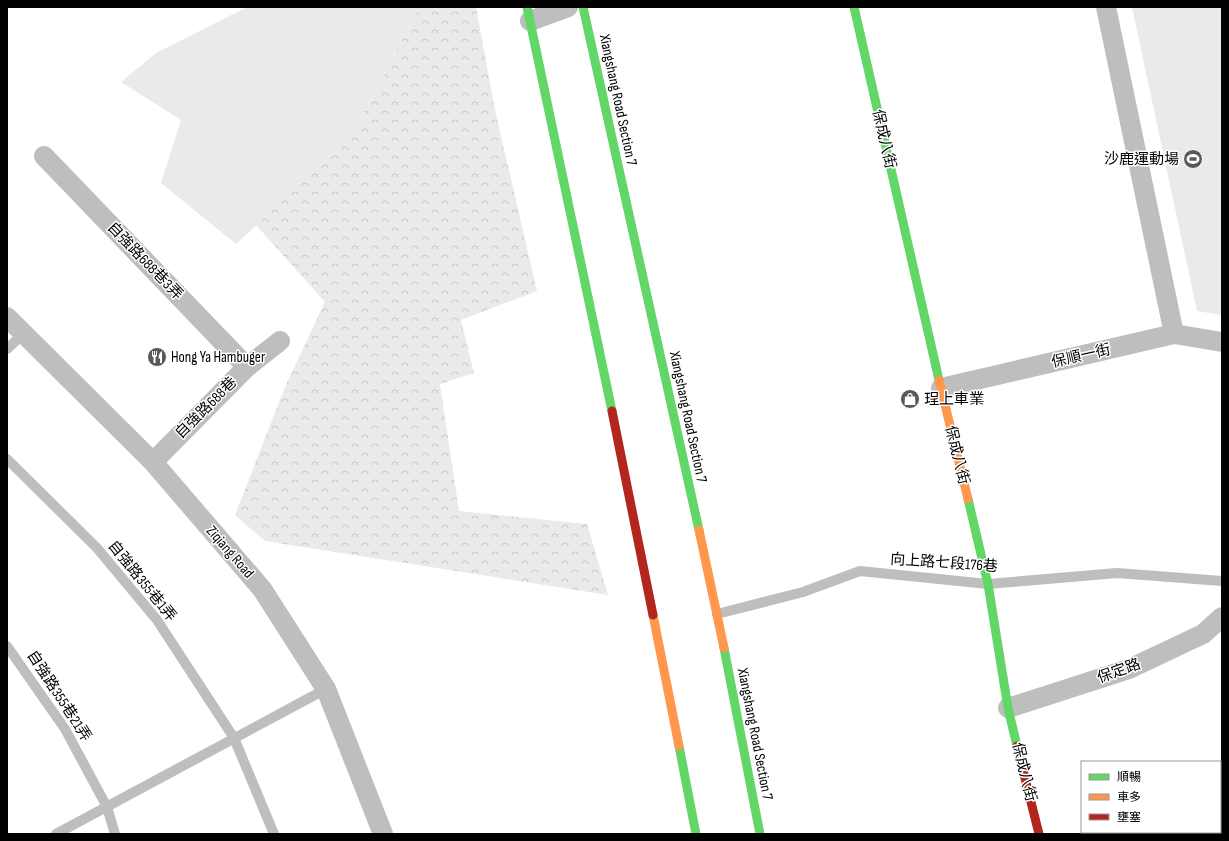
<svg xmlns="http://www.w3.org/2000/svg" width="1229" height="841" viewBox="0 0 1229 841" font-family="'Sofia Sans Condensed','Noto Sans TC',sans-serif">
<defs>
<pattern id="forest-crowns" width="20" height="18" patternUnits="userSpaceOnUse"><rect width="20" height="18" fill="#eaeaea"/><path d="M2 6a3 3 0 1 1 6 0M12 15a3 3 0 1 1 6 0" fill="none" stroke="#c7c7c7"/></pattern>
</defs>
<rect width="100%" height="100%" fill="#fff"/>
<path fill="#eaeaea" d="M247 7H420L350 138 236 244 161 183 181 120 121 82 156 53Z
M1132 7H1222V315L1197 311Z"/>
<path fill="url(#forest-crowns)" d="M420 7H476L495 110 537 291 461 320 474 373 440 384 459 511 587 524 608 595 265 541 235 515 285 387 325 302 256 225 350 138Z"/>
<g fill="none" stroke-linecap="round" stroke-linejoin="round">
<path stroke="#bebebe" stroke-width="10" d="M7 349 23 334
M7 459 97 548 157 620 234 738 274 834
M717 614 803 592 860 571 988 584 1117 573 1222 581
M7 646 65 729 107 807 115 834
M56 834 326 689"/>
<path stroke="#bebebe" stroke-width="20" d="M1106 7 1174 334
M530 21 568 7
M44 156 247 367
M7 317 153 462 262 589 326 689 383 834
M941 388 1174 334 1222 342
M153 462 247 367 280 341
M1008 708 1129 669 1203 634 1222 617"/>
<path stroke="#63d668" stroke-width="9" d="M527 7 612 411
M583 7 699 530
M854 7 939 380
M968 499 988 584 1008 708 1017 746
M724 648 760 834
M679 746 696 834"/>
<path stroke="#ff974d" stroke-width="9" d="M939 380 968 499
M699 530 724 648
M653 615 679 746"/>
<path stroke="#b3261e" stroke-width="9" d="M612 411 653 615
M1017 746 1039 834"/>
</g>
<defs>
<g id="stadium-disc" transform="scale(1)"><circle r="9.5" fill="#595959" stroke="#fff"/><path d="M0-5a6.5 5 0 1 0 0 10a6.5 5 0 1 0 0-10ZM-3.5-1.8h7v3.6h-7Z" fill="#fff"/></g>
<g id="restaurant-disc" transform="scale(1)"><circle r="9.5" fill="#595959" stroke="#fff"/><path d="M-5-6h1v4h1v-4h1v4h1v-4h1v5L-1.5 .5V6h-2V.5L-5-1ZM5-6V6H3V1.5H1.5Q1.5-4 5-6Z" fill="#fff"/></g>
<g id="shop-disc" transform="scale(1)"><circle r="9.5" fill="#595959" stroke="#fff"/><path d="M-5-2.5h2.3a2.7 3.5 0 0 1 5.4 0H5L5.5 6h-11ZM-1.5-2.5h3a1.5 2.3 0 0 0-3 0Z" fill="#fff"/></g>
</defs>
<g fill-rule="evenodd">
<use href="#stadium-disc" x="1193" y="159"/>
<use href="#restaurant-disc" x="157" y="357"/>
<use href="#shop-disc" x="910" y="399"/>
</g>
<g text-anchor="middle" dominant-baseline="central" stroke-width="3" stroke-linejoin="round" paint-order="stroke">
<g font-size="15" fill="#000" stroke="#fff">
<text transform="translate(618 100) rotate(78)">Xiangshang Road Section 7</text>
<text transform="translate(884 139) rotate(77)">保成八街</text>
<text transform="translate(145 261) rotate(46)">自強路688巷3弄</text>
<text transform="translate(1081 356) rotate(-13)">保順一街</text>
<text transform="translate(206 408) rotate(-45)">自強路688巷</text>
<text transform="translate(688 417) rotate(78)">Xiangshang Road Section 7</text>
<text transform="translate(957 455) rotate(76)">保成八街</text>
<text transform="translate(230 552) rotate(49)">Ziqiang Road</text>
<text transform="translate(944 563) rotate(4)">向上路七段176巷</text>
<text transform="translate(142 581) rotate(51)">自強路355巷1弄</text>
<text transform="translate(1119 671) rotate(-20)">保定路</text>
<text transform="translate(59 696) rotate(57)">自強路355巷21弄</text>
<text transform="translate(755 734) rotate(79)">Xiangshang Road Section 7</text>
<text transform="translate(1024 772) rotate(76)">保成八街</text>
</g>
<g font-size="15" fill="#000" stroke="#fff" text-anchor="start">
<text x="1179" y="159" text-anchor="end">沙鹿運動場</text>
<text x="171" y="357">Hong Ya Hambuger</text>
<text x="924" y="399">珵上車業</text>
</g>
</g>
<rect width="1229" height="841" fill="none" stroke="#000000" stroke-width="16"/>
<rect x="1081" y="761" width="140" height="72" fill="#ffffff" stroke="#999999"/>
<rect x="1089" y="774" width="20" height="6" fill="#63d668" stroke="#999999"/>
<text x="1117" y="781" font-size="12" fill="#000000">順暢</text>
<rect x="1089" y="794" width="20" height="6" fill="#ff974d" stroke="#999999"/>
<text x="1117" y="801" font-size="12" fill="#000000">車多</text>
<rect x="1089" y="814" width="20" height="6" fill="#b3261e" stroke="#999999"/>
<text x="1117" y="821" font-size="12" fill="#000000">壅塞</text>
</svg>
